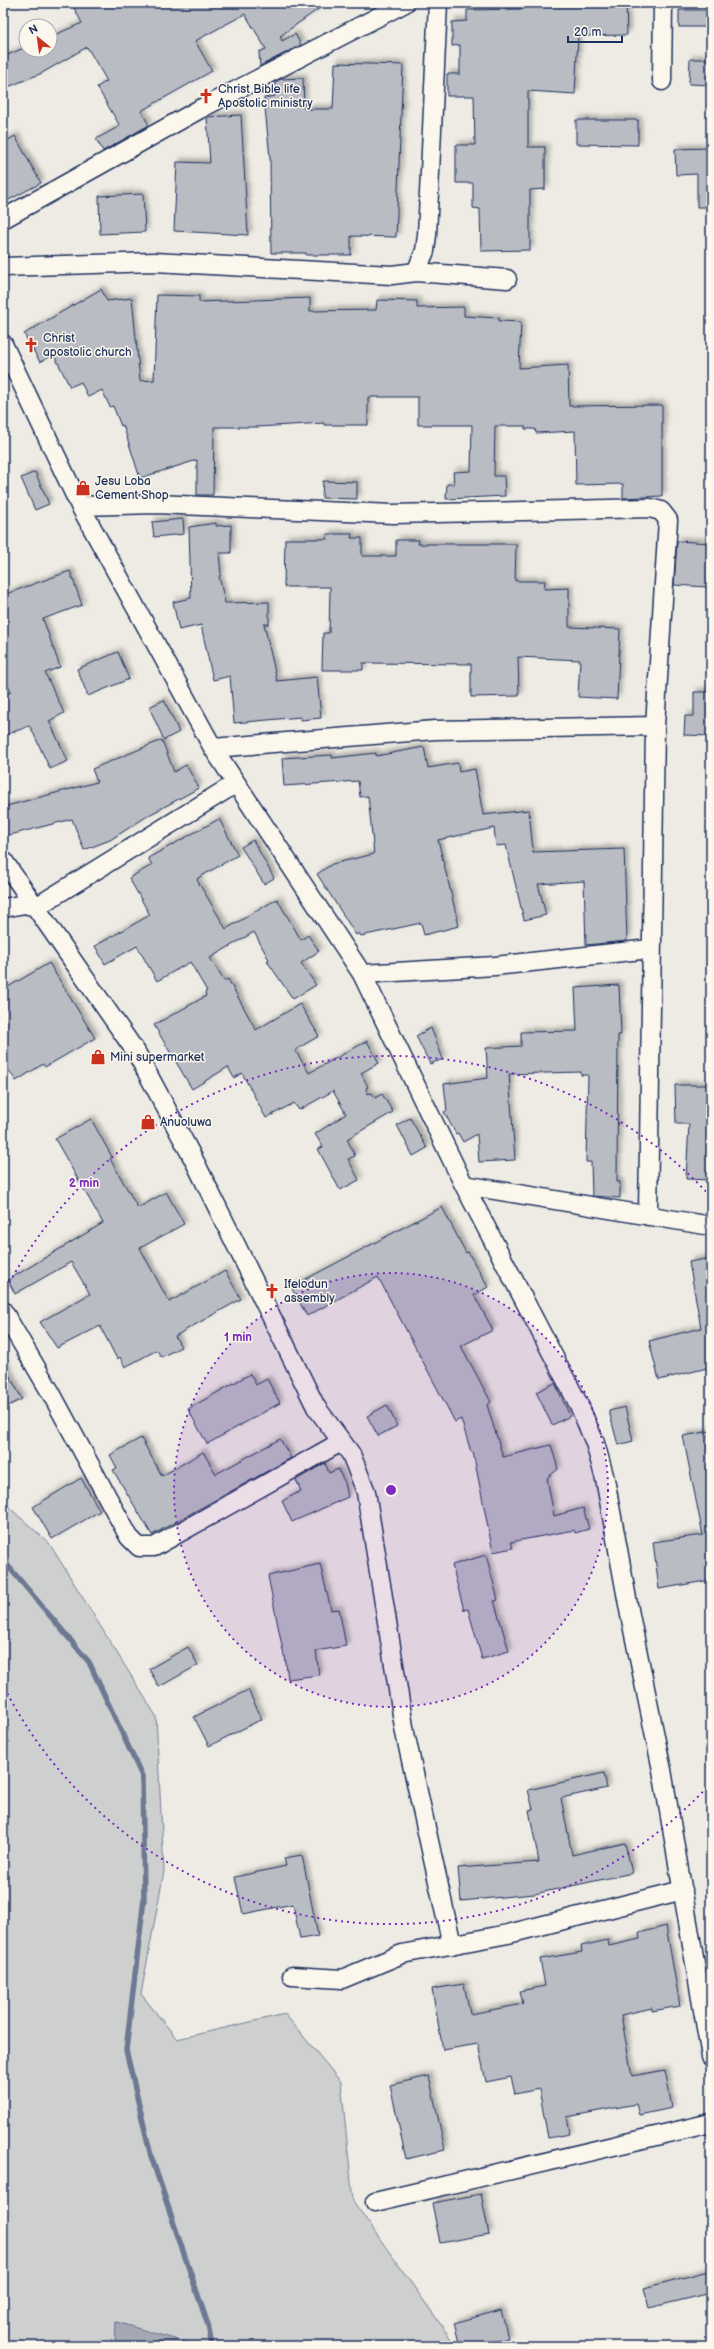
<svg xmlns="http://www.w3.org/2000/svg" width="714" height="2349" viewBox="0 0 714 2349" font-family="'Balsamiq Sans',sans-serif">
<defs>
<filter id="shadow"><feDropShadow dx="3.5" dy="-3.5" stdDeviation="2" flood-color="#0004"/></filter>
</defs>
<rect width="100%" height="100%" fill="#eeebe4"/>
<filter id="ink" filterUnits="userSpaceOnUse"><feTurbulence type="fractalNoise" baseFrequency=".025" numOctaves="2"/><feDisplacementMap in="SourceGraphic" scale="8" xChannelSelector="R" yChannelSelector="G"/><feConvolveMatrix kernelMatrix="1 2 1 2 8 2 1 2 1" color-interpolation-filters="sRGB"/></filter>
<g filter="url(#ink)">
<path fill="#cecfcf" stroke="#747f96" d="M3 1502 49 1543 156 1716 164 1871 141 1994 177 2039 285 2014 341 2082 353 2201 456 2346H195L116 2322 115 2346H3Z"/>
<path fill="#a3a8b4" stroke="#6d7892" d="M116 2322 195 2345V2346H115Z"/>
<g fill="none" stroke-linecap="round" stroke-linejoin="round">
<path stroke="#6d7892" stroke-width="5.5" d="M3 1560 89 1662 142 1776 144 1899 126 2050 151 2156 208 2325 212 2346"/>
</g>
<path fill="#b9bcc3" stroke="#1b2f5e" filter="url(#shadow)" d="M84 3H327L280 36 282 41 295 34 301 45 260 66 259 52 266 49 245 14 195 41 212 71 141 111 149 125 103 151 96 139 120 126 97 87 107 81 87 47 42 73 3 89V57L26 47V50H50V37L82 23 74 8Z
M524 3H626L627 35 578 36 575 94 528 91V147H545V189L530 190V250L481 251 480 209 473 208V183H456V145H475L474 96H447V74H460V45L452 46V22L467 21V10L524 9Z
M679 10H711V27H679Z
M690 59H711V85L689 84Z
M335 63 403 65 396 237 351 236V255H306V253H271L270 158 264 98 275 96V82L281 79 303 78 304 109H333Z
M241 115 248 235 174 231 177 162 210 163 207 117Z
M576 120H638V145L576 144Z
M15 136 41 183 3 203V143Z
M711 148V207H697V174L676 175 675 149Z
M143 194 145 232 100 234 99 196Z
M101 289 107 301 132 298 140 381 154 380 157 295 199 296V302L310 298V311L376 310 377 300 417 301V308L464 307V316L499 318V321L521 322 519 368 568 365 569 406 662 405V496L623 498V484L576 485 575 431 536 433 535 429H525V426H495L494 476H504L505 496 446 499 447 484H454L453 472 471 471 472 425H418V397H368V425H324V423L257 427H214L213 495H197V460L140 478 123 425 121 426 113 406 110 407 102 390 88 397 81 382 70 387 54 355 40 362 24 334Z
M35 472 49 504 35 510 21 478Z
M323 481 357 482V499L322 498Z
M183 519 184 534 154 537 152 522Z
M216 523V526L231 525V553H219L221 575 219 576 225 603 269 602V624H264L277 681 317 677 321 718 301 720V717L234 723 230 676 213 680 201 625 179 630 173 602 191 598 189 527Z
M327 534H352L351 538H362V556H396V540H419L418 544H516L515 581H545L544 589 569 588V627L620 629 617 699 578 697 580 660 518 657 519 696 471 697V664L363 663V670H322L323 633H329L330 587H284L285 539H327Z
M677 541 710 543 708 587 674 585Z
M70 571 82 605 43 619 60 667 45 673 64 713 49 721 68 761 50 769 31 728 29 726 3 736V695L11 692 3 676V595Z
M118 652 129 679 88 696 77 669Z
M694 692H711V736L684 735 685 716H694Z
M164 700 179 732 164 740 149 707Z
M162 740 174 772 186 765 199 788 149 815 110 840 84 850 72 819 6 836 3 823V807L97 782 92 769Z
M424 747 428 768 458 763 459 772 475 769 483 815 529 810 533 852 624 849 627 941 586 945 584 881 538 884 546 915 524 920 506 845 496 846 494 828 438 840 459 926 424 935 421 923 361 936 359 933 356 935 317 874 332 864 374 854 368 796 360 797 358 781 284 786 282 758 332 755V758L376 753V756Z
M219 819 238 855 198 878 197 880 226 929 277 899 301 940 308 935 319 951 301 963 316 985 293 999 267 961 269 960 254 932 210 958 224 981 228 979 256 1030 300 1004 319 1036 295 1050 309 1073 367 1041 379 1063 361 1073 368 1087 366 1088 367 1094 372 1093 375 1098 382 1094 393 1112 347 1139 355 1156 348 1159 359 1180 340 1190 318 1149 323 1147 315 1134 346 1114 333 1091 299 1110 294 1103 266 1118 242 1073 234 1078 228 1067 192 1089 154 1025 206 996 205 992 207 991 190 962 157 981 137 946 105 964 95 946 150 915 129 878 152 865 148 858Z
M253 840 274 878 264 884 241 847Z
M49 963 95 1038 45 1067 43 1064 16 1081 3 1061V990Z
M619 985 621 1035H618L617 1182H620V1198L592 1196 591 1162H586L588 1075H581V1072L509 1074 515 1160 479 1162 477 1134 463 1142 458 1133 456 1134 444 1112 447 1111 444 1084 488 1078 486 1048 521 1046V1032L577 1031 575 988Z
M431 1028 443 1059 430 1064 416 1036Z
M675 1085H711V1180L686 1179 689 1124H676Z
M410 1118 427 1148 413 1156 397 1125Z
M91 1119 112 1157 110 1159 138 1208 166 1192 184 1224 140 1248 169 1302 225 1271 241 1299 175 1336 181 1347 161 1357 157 1350 125 1367 120 1357 117 1359 100 1326 57 1348 40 1322 90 1294 71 1262 15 1294 8 1280 103 1223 55 1139Z
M442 1207 466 1253 468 1252 488 1287 474 1295 493 1330 461 1346 491 1402 487 1405 503 1457 551 1445 558 1469 547 1478 554 1516 583 1508 589 1529 575 1533 574 1530 511 1542 513 1548 493 1552 473 1452H471L461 1419 455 1422 378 1277 307 1316 291 1287Z
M711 1258V1367L659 1380 649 1341 701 1328 689 1262Z
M3 1363 22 1399 8 1406 3 1396Z
M250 1374 256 1385 267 1379 280 1403 207 1444 188 1409Z
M555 1383 570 1416 552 1425 536 1392Z
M387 1405 397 1426 378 1436 367 1416Z
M625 1407 633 1441 618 1445 609 1411Z
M711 1431V1580L659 1589 653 1542 703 1535 683 1436Z
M141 1438 162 1476 203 1452 216 1474 280 1439 291 1458 152 1535 113 1470 117 1468 110 1455Z
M325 1463 329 1473 338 1469 345 1483 348 1497 292 1522 282 1501 301 1491 296 1480Z
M81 1478 100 1511 52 1539 33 1507Z
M486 1555 498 1600 494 1601 509 1651 482 1659 468 1609 464 1610 452 1565Z
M320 1564 331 1610 339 1609 346 1646 316 1651 319 1675 288 1679 285 1656H284L268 1576Z
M188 1647 198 1665 159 1687 149 1669Z
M248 1690 262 1719 209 1746 194 1717Z
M604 1773 607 1788 561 1798 572 1855 625 1843 632 1873 534 1894 461 1901 458 1868 539 1862 529 1810 533 1809 528 1790Z
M302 1855 318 1936 300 1939 293 1904 243 1914 235 1877 286 1866 284 1858Z
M666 1926 680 2006 652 2011V2008L621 2015 632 2076 665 2070 672 2108 639 2115 636 2104 567 2117 570 2134 548 2138 539 2089 515 2094 511 2077 486 2082 478 2044 443 2050 432 1989 464 1984 470 2014 523 2004 520 1991 545 1986 540 1959 582 1952 581 1946 608 1940 609 1946 640 1939 639 1933Z
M429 2076 445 2150 406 2159 390 2085Z
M481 2194 489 2234 440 2243 432 2203Z
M708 2271 711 2293 649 2308 644 2288Z
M501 2310 508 2338 479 2346H460L454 2323Z"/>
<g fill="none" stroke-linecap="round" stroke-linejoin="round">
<g stroke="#1b2f5e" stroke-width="21">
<path id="minor" d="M662 81 663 3
M3 219 200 109 405 3
M3 267 154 262 392 275 416 272 425 251 427 235 438 3
M416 272 507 279
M3 344 80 506 213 748 362 974 464 1185 579 1405 595 1443 605 1479 630 1615 662 1770 711 2057
M80 506 156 504 393 514 650 508 661 511 668 520 655 726 648 1216
M213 748 435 730 655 726
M3 860 136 1052 195 1162 316 1407 351 1454 366 1492 405 1733 452 1945
M3 908 25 904 36 907 235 784
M362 974 495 966 650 949
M464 1185 711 1226
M3 1311 51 1393 129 1537 139 1547H154L341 1442
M292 1976 342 1979 402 1954 508 1934 683 1890
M375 2202 711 2123"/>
</g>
<use href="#minor" stroke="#fbf7ec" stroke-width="18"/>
</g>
</g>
<circle cx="391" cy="1490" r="217" fill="#7b2cbf" fill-opacity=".12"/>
<g fill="none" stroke="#7b2cbf" stroke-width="2" stroke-dasharray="2 4">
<circle cx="391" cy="1490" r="217"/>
<path d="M711 1783A434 434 0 0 1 4 1687M4 1293A434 434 0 0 1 711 1197"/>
</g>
<defs>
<g id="church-bare" transform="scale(1.2)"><path d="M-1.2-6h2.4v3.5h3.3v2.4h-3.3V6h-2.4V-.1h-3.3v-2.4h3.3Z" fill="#c8321e" stroke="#fbf7ec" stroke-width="2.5" paint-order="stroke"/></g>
<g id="shop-bare" transform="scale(1.2)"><path d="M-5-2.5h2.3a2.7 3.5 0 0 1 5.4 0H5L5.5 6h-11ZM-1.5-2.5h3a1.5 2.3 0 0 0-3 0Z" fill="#c8321e" stroke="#fbf7ec" stroke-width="2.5" paint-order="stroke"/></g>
</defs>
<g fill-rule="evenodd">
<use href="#church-bare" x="206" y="96"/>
<use href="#church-bare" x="31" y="345"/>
<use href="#shop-bare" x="83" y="488"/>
<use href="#shop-bare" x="98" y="1057"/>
<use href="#shop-bare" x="148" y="1122"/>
<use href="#church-bare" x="272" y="1291"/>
</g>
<g text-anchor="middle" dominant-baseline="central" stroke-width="3" stroke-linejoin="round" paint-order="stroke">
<g font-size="12" fill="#1b2f5e" stroke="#fbf7ec" text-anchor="start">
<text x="218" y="89">Christ Bible life<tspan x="218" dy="14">Apostolic ministry</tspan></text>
<text x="43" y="338">Christ<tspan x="43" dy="14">apostolic church</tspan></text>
<text x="95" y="481">Jesu Loba<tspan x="95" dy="14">Cement Shop</tspan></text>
<text x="110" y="1057">Mini supermarket</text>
<text x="160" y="1122">Anuoluwa</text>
<text x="284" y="1284">Ifelodun<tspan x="284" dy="14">assembly</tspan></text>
</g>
</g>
<circle cx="391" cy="1490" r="6" fill="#7b2cbf" stroke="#fbf7ec" stroke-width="2"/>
<g font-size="12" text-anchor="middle" font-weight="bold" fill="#7b2cbf" stroke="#fbf7ec" stroke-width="3" stroke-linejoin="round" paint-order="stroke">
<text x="84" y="1187">2 min</text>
<text x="238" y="1341">1 min</text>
</g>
<rect width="714" height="2349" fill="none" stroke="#fbf7ec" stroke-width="16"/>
<rect x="8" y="8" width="698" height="2333" fill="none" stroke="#1b2f5e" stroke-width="1.5" filter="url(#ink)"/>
<g transform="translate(38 38) rotate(331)"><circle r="19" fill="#fbf7ec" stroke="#a1a7b3"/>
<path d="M0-3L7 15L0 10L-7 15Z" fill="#c8321e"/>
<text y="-6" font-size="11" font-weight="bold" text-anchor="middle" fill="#1b2f5e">N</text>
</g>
<path d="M568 36v6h54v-6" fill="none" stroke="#1b2f5e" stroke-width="2"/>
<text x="574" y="36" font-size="12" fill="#1b2f5e" stroke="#fbf7ec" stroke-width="3" paint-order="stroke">20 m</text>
</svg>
